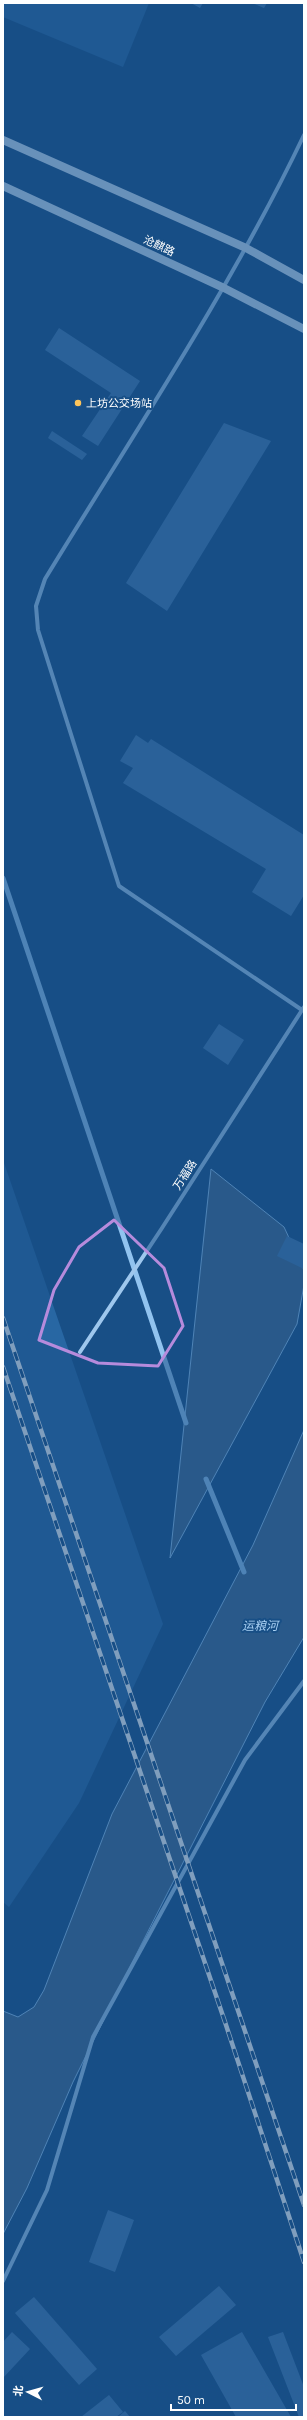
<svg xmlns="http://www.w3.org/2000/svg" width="307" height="2420" viewBox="0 0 307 2420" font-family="Karla,'Noto Sans SC',sans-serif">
<rect width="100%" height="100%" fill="#184f86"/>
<path fill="#2867a3" d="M3 3H149L123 67 3 17Z
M3 1160 163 1624 79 1803 9 1907 3 1902Z"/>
<path fill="#3e678f" stroke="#91c3ef" d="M211 1169 284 1227 304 1270V1285L297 1324 170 1558Z
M304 1430V1637L265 1702 140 1947 73 2082 27 2188 3 2234V2011L18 2017 34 2007 44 1990 112 1814 253 1545Z"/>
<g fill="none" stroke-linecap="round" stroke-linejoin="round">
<path stroke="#91c3ef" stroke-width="5" d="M3 878 186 1423
M206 1479 244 1572"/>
</g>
<path fill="#4179b0" d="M191 3H203L200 8Z
M252 3H267L264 8Z
M59 328 140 381 98 446 82 436 111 393 45 350Z
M224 423 271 441 167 611 126 583Z
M52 431 87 454 82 460 48 438Z
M136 735 148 743 151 739 304 835V895L291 916 252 892 266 869 123 783 133 768 120 761Z
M219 1024 244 1040 228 1065 203 1048Z
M287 1236 304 1244V1269L277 1256Z
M108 2210 134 2220 115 2272 89 2262Z
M219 2286 236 2305 176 2356 159 2337Z
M34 2297 97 2369 79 2385 15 2313Z
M12 2332 30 2349 3 2378V2342Z
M242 2332 291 2417H236L201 2355Z
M283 2332 304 2387V2417H299L268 2337Z
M109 2395 123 2412 116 2417H81Z
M125 2411 130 2417H118Z"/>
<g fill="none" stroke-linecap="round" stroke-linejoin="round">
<path stroke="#9ec7ed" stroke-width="4" d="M302 1010 119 886 38 630 36 606 45 579C134 433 230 290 304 135
M80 1352 162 1228 304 1007
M3 2281 47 2190 93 2037 245 1760 304 1681"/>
<path stroke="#cbe2f9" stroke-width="8" d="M3 140 246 248 304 280
M3 186 224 288 304 329"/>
<g stroke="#fff" stroke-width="4.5">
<path id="rail" d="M3 1318 304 2205
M3 1367 225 2022 304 2262"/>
</g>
<use href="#rail" stroke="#184f86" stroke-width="3" stroke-dasharray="9" stroke-linecap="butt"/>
</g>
<path d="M0 0H307V2420H0ZM114 1220 164 1268 183 1326 158 1366 98 1363 39 1340 54 1290 79 1247Z" fill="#184f86" fill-opacity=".55" fill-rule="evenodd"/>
<path fill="none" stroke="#b68bdc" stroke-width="3" stroke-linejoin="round" d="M114 1220 164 1268 183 1326 158 1366 98 1363 39 1340 54 1290 79 1247Z"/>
<circle fill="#ffc55a" stroke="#184f86" stroke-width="1.5" cx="78" cy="403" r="4"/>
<g text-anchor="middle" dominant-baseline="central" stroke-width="4" stroke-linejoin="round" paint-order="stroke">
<g font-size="11" fill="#fff" stroke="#184f86">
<text transform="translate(159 246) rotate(25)">沧麒路</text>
<text transform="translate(185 1175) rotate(-57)">万福路</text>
</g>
<g font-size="11" fill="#fff" stroke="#184f86" text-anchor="start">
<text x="86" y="403">上坊公交场站</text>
</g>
<g font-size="12" font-style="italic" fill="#aad1f4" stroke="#184f86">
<text x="260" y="1626">运粮河</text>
</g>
</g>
<rect width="307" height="2420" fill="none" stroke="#ffffff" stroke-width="8"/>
<g transform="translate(28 2392) rotate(276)" stroke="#184f86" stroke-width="3" paint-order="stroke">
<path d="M0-3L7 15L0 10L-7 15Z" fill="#ffffff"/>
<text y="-6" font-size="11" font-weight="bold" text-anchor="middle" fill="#ffffff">北</text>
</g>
<path d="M171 2404v6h125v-6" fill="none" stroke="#ffffff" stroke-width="2"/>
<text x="177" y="2404" font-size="12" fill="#ffffff" stroke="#184f86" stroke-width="3" paint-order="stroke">50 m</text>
</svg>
